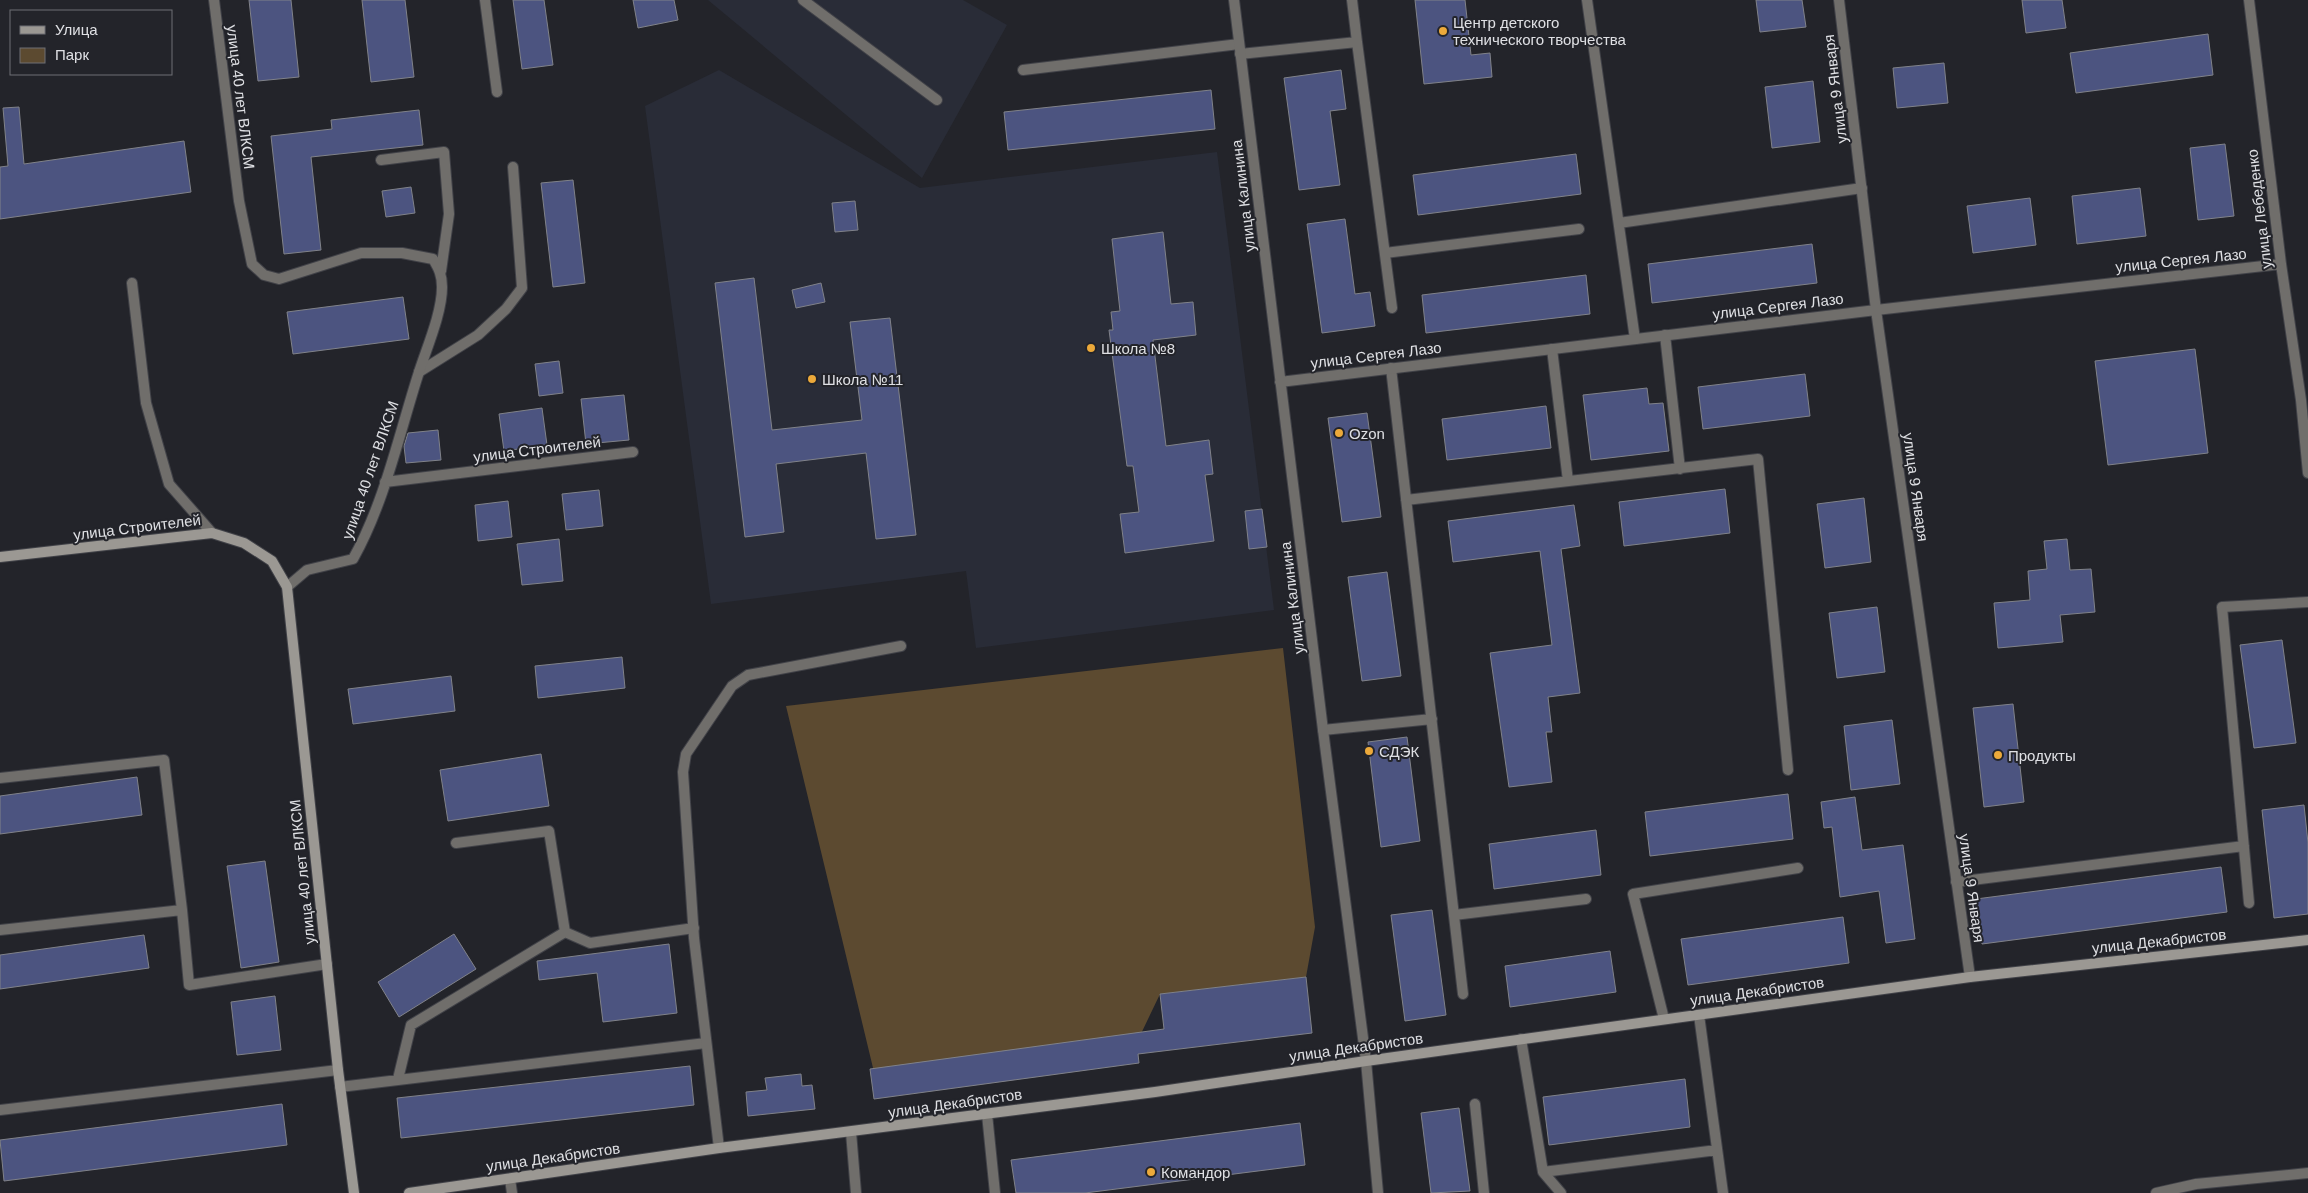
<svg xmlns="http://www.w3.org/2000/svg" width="2308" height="1193" viewBox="0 0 2308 1193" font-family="Arial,sans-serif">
<rect width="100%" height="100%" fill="#23242a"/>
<path fill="#292c37" d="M708 0H963L1007 25 922 178Z
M719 70 920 188 1217 152 1274 610 976 648 966 571 711 604 645 106Z"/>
<path fill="#5c4a30" d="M1283 648 1315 927 1306 977 1160 994 1138 1040 874 1072 786 706Z"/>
<path fill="#4c5480" stroke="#808289" d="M249 0H291L299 77 258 81Z
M362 0H405L414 77 371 82Z
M513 0H544L553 65 522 69Z
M633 0H674L678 20 638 28Z
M1415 0H1465L1471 55 1490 53 1492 77 1424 84Z
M1756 0H1802L1806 27 1760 32Z
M2022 0H2062L2066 28 2026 33Z
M2208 34 2213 75 2076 93 2070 53Z
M1944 63 1948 103 1897 108 1893 68Z
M1341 70 1346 109 1330 111 1340 185 1299 190 1284 78Z
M1813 81 1820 142 1772 148 1765 87Z
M1211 90 1215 129 1008 150 1004 112Z
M19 107 24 164 184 141 191 192 0 219V167L8 166 3 108Z
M419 110 423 145 311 157 321 250 284 254 271 136 332 129 331 120Z
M2225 144 2234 216 2198 220 2190 148Z
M1576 154 1581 194 1418 215 1413 175Z
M573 180 585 283 553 287 541 183Z
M411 187 415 213 386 217 382 191Z
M2140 188 2146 236 2077 244 2072 196Z
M2030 198 2036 245 1973 253 1967 206Z
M855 201 858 230 835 232 832 203Z
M1345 219 1355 294 1370 292 1375 326 1322 333 1307 224Z
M1163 232 1171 304 1193 302 1196 335 1153 340 1166 446 1209 440 1213 474 1205 475 1214 541 1125 553 1120 514 1139 512 1133 466H1127L1109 330H1113L1111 312 1120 311 1112 239Z
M1812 244 1817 283 1652 303 1648 264Z
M1586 275 1590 314 1426 333 1422 295Z
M754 278 772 430 862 420 850 322 890 318 916 535 876 539 866 453 776 464 784 532 745 537 715 283Z
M821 283 825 302 796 308 792 290Z
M403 297 409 339 293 354 287 312Z
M2195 349 2208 453 2108 465 2095 361Z
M559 361 563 393 539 396 535 364Z
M1805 374 1810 416 1703 429 1698 387Z
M1647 388 1649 404 1663 403 1669 451 1591 460 1583 395Z
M624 395 629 440 586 444 581 399Z
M1546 406 1551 448 1447 460 1442 419Z
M542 408 547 445 504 451 499 414Z
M1367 413 1381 517 1342 522 1328 418Z
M438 430 441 460 406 463 404 446 408 433Z
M1725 489 1730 533 1624 546 1619 502Z
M599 490 603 526 566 530 562 494Z
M1864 498 1871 562 1825 568 1817 504Z
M508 501 512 537 478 541 475 505Z
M1574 505 1580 546 1561 549 1580 693 1548 697 1552 732H1546L1552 782 1509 787 1490 653 1552 645 1540 551 1453 562 1448 521Z
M1262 509 1267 547 1249 549 1245 511Z
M559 539 563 581 522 585 517 544Z
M2067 539 2070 570 2091 569 2095 612 2060 615 2063 642 1998 648 1994 603 2030 600 2028 571 2047 569 2044 541Z
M1387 572 1401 676 1362 681 1348 577Z
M1877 607 1885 672 1837 678 1829 613Z
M2282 640 2296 743 2254 748 2240 645Z
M622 657 625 688 538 698 535 666Z
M451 676 455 711 353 724 348 689Z
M2013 704 2024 802 1984 807 1973 708Z
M1892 720 1900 784 1851 790 1844 726Z
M1407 737 1420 841 1381 847 1368 742Z
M541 754 549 806 448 821 440 770Z
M137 777 142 815 0 834V796Z
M1788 794 1793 839 1650 856 1645 812Z
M1855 797 1862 850 1903 845 1915 939 1886 943 1879 891 1840 897 1832 827 1824 828 1821 802Z
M2304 805 2308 843V914L2274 918 2262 810Z
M1596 830 1601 875 1494 889 1489 844Z
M265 861 279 962 241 968 227 866Z
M2221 867 2227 912 1982 944 1976 899Z
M1432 910 1446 1015 1405 1021 1391 915Z
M1843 917 1849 963 1688 985 1681 939Z
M454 934 476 969 399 1017 378 982Z
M144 935 149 968 0 989V955Z
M669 944 677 1013 603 1022 597 973 539 980 537 961Z
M1610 951 1616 992 1510 1007 1505 966Z
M1306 977 1312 1033 1138 1054 1139 1063 874 1099 870 1069 1164 1029 1160 994Z
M275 996 281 1050 237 1055 231 1002Z
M690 1066 694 1105 401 1138 397 1098Z
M801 1074 802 1086 812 1085 815 1109 748 1116 746 1092 767 1090 765 1078Z
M1685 1079 1690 1127 1549 1145 1543 1097Z
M282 1104 287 1145 4 1181 0 1140Z
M1459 1108 1470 1191 1431 1193 1421 1113Z
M1300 1123 1305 1165 1085 1193H1016L1011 1160Z"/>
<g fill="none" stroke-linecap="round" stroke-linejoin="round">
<g stroke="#414248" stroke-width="12">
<path id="lane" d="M485 0 497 92
M803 0 937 100
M1352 0 1357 42
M1587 0 1635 339
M1240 54 1357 42 1392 308
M1023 70 1239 44
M381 160 444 152 449 214 441 271
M1619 223 1862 188
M1385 253 1579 229
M132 283 146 403 169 484 212 533
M1665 335 1680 469
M1552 349 1568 481
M1391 368 1463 994
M419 372 478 335 506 309 522 288 513 167
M1406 500 1758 459 1788 770
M1323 730 1432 719
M0 778 164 760 182 910
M1956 882 2244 846
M2249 903 2222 607 2308 602
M1454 915 1586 899
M0 930 182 910 189 985 327 964
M565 932 590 943 694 928
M1699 1015 1723 1193
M1664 1019 1633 894 1798 868
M1521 1039 1543 1172 1561 1193
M398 1079 411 1025 565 932 549 831 456 843
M340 1087 706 1043
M1475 1104 1484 1193
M0 1110 338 1070
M987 1114 995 1193
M851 1132 856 1193
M1543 1172 1717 1150
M510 1179 512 1193
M2156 1193 2196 1184 2308 1173"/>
</g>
<g stroke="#414248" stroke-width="12">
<path id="street" d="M214 0 239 201 252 264 264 275 279 279 361 253H402L433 259C439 269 442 275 442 287 442 313 427 347 419 372 399 434 385 502 353 559L307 570 287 587
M1234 0 1323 730 1366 1061 1378 1193
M1839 0 1876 310 1970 977
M2249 0 2281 264 2301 400 2308 473
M1280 382 1876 310 2281 264
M385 482 633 452
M719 1148 694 938 683 772 686 754 732 686 748 675 901 646"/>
</g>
<g stroke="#414248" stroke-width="12">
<path id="secondary" d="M0 557 212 533 244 543 272 561 287 587 338 1070 354 1193
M409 1193 719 1148 1155 1092 1366 1061 1970 977 2308 940"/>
</g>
<use href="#lane" stroke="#706e6b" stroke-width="10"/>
<use href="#street" stroke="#706e6b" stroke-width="10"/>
<use href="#secondary" stroke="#9b9893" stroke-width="10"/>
</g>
<g fill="#eca93a" stroke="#23242a" stroke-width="2">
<circle cx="1443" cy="31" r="5"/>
<circle cx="1091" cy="348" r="5"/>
<circle cx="812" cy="379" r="5"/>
<circle cx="1339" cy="433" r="5"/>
<circle cx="1369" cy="751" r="5"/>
<circle cx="1998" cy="755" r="5"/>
<circle cx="1151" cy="1172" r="5"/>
</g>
<g text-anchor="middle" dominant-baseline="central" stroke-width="4" stroke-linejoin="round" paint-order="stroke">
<g font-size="15" fill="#dfe0e4" stroke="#23242a" text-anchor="start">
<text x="1453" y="22">Центр детского<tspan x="1453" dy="17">технического творчества</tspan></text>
<text x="1101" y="348">Школа №8</text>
<text x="822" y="379">Школа №11</text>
<text x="1349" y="433">Ozon</text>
<text x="1379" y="751">СДЭК</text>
<text x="2008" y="755">Продукты</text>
<text x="1161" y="1172">Командор</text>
</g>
<g font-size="15" fill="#dfe0e4" stroke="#23242a">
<text transform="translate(1835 89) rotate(-97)">улица 9 Января</text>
<text transform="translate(241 97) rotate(83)">улица 40 лет ВЛКСМ</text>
<text transform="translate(1243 196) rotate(-97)">улица Калинина</text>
<text transform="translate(2259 209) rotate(-97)">улица Лебеденко</text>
<text transform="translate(2181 260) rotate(-6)">улица Сергея Лазо</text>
<text transform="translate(1778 306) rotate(-7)">улица Сергея Лазо</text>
<text transform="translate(1376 355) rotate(-7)">улица Сергея Лазо</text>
<text transform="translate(537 449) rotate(-7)">улица Строителей</text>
<text transform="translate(370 470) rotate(-71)">улица 40 лет ВЛКСМ</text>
<text transform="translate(1916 487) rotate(82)">улица 9 Января</text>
<text transform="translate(137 527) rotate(-7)">улица Строителей</text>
<text transform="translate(1292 598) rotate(-97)">улица Калинина</text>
<text transform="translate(302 872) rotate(-96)">улица 40 лет ВЛКСМ</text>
<text transform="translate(1972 888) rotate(82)">улица 9 Января</text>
<text transform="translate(2159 941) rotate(-6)">улица Декабристов</text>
<text transform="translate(1757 991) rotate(-8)">улица Декабристов</text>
<text transform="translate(1356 1047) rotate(-8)">улица Декабристов</text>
<text transform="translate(955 1103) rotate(-8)">улица Декабристов</text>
<text transform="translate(553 1157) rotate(-8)">улица Декабристов</text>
</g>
</g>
<rect x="10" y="10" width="162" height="65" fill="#23242a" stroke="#6e6f74"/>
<rect x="20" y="26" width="25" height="8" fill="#9b9893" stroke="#6e6f74"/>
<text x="55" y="35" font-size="15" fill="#dfe0e4">Улица</text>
<rect x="20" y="48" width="25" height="15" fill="#5c4a30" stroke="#6e6f74"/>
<text x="55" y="60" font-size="15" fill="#dfe0e4">Парк</text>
</svg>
